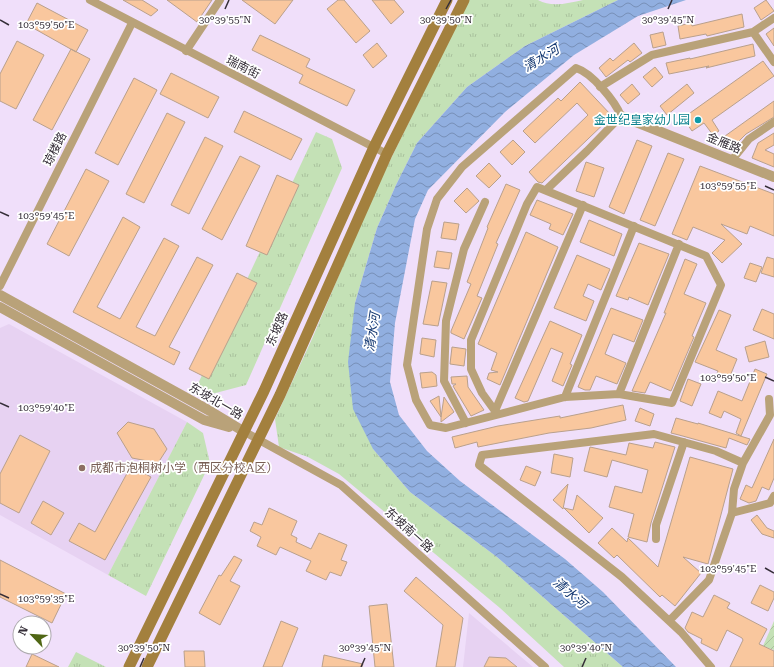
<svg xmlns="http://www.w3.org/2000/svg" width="774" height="667" viewBox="0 0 774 667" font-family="'Roboto Serif','Noto Sans SC',serif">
<defs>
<pattern id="park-tufts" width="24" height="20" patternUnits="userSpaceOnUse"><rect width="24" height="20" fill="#c4e1b6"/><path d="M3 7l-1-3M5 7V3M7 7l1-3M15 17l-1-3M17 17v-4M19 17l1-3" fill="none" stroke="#a9c19d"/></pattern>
<pattern id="garden-furrows" width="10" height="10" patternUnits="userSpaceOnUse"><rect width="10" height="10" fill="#c4e1b6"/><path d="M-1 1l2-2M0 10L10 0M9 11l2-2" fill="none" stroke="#a9c19d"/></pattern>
<pattern id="water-waves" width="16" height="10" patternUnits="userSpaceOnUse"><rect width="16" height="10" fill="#91afe0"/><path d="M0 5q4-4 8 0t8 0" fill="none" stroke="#778fb7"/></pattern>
</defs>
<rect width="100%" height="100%" fill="#f0dffa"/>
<path fill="#e7d2f2" d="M9 324 187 422 108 575 0 515V328Z
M469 613 533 667H463Z"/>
<path fill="url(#park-tufts)" d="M469 0H538C552 8 568 3 583 0 593 0 607 0 618 0L525 46 467 87 417 143 396 185 377 228 355 303 373 449 410 492 497 557 623 667H564L500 608 339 474 308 457 279 447 275 419 312 339 373 195Z
M316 132 332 139 342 168 246 385 208 395 196 388Z
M187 422 203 433 210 463 146 596 108 575Z
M76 652 106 667H68Z"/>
<path fill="url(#garden-furrows)" d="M774 621V650L763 646Z"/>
<path fill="url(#water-waves)" d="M618 0H686L638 16 574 55 505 112 428 190 415 219 395 323 390 382 399 415 427 451 460 481 565 559 603 592 676 667H623L497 557 410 492 373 449 353 409 348 362 355 303 377 228 396 185 417 143 467 87 525 46Z"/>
<path fill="#f9c79e" stroke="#b9a08c" d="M123 0H142L158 10 151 16Z
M167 0H212L197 22Z
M242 0H293L275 24Z
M338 0H344L370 31 356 43 327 9Z
M372 0H394L404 12 391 24Z
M766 0 774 11 761 20 754 8Z
M37 3 88 30 76 52 26 24Z
M742 14 744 27 707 36 706 34 680 39 678 26 691 23 692 26Z
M774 28V46L766 34Z
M663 32 666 45 653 48 650 35Z
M260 35 310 59 306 67 355 90 347 106 299 83 303 75 252 50Z
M17 41 44 55 16 109 0 101V74Z
M377 43 387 56 373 68 363 55Z
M634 43 642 53 630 62 628 60 606 77 599 68 610 58 613 61Z
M753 44 755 56 706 68 709 66 669 74 666 63 690 58V59Z
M71 49 90 59 52 130 33 120Z
M763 61 774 76 712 120 719 131 713 135 704 123 692 131 683 118Z
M655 67 663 77 652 87 643 77Z
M171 73 219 97 208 118 160 94Z
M134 78 157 90 118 165 95 153Z
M580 82 612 116 542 183 538 182 529 172 588 115 577 103 535 143 523 131 558 98 561 101Z
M632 84 640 94 628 104 620 95Z
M687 84 694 93 667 115 660 106Z
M774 101V117L746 134 733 147 725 136Z
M244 111 302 139 291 160 234 132Z
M167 113 185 122 144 203 126 194Z
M774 133V145L765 150 774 154V167L752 158 758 143Z
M205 137 223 146 189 214 171 205Z
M513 140 525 152 512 165 500 152Z
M637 140 652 146 624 214 609 207Z
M668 153 684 159 655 226 640 220Z
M240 156 260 166 222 240 202 229Z
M586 162 604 168 594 197 576 191Z
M489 163 501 176 489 188 476 176Z
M700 166 774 194V236L750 226 747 234 721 224 742 244 722 263 712 253 725 240 693 227 687 240 672 234Z
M86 169 109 181 69 256 47 244Z
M277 175 299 185 267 255 246 246Z
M506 184 520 190 496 243 498 244 477 296 482 298 464 339 451 333V331L471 284 467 282 488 228 487 227Z
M467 188 479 201 466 213 454 201Z
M537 200 573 214 563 235 549 229 551 224 530 215Z
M123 217 140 227 97 307 120 319 164 238 179 246 136 327 155 336 197 257 213 265 169 347 180 352 174 365 73 312Z
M589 220 622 234 614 256 580 242Z
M444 222 459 224 456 240 441 238Z
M526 232 558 247 500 385 487 379 489 373 498 372 491 370 497 353 478 344Z
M639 243 669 254 648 305 629 297 628 300 616 296Z
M437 251 452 253 449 269 434 267Z
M577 255 610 269 601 290 588 284 583 296 594 301 586 321 554 308Z
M767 257 774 259V277L761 273Z
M685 259 697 264 684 294 706 303 692 336 694 337 671 391 650 382 645 393 632 391 666 313H664Z
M750 263 762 267 756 282 744 278Z
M237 273 257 283 209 379 189 369Z
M432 281 447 283 438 326 423 324Z
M611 308 643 320 634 342 613 334 605 354 626 363 617 384 596 376 590 390H585L578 387Z
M762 309 774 314V339L753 330Z
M719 310 731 315 716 350 737 359 728 381 716 376 718 371 695 362Z
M550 321 582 335 570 364 572 365 563 386 552 381 563 353 551 348 528 401 524 402 515 398Z
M422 338 436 340 434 357 420 354Z
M765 341 769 357 749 362 745 347Z
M452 347 466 349 464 366 450 364Z
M755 369 767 374 741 436 736 433 741 419 724 411 721 418 709 413 718 391 742 401Z
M432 372 436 375 437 386 422 388 420 373Z
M467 376 468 387 484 410 471 416 453 386 456 384H452L451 377Z
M688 379 701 384 692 406 680 401Z
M439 396 441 417 444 397 454 412 441 422V417L430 401Z
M623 405 626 420 591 428 549 433 478 447 477 442 455 448 452 437 498 426 560 416V418Z
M640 408 654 414 650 426 635 421Z
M676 418 698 424V423L750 439 747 445 729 438 726 448 679 435 671 433Z
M128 422 154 429 167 449 158 463 132 458 117 433Z
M20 435 50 451 19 513 0 503V474Z
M774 439V478L769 490 762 487 756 501 749 503 740 499 746 485 752 488Z
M655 442 675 447 651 523 647 542 628 537 634 514 609 507 615 486 642 493 648 470 612 460 607 477 584 471 590 447 626 455 629 443 653 448Z
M554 454 573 458 570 477 551 473Z
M690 457 733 469 708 564 683 557 701 573 675 606 662 595 660 597 617 555 614 558 598 543 612 528 627 542 628 538 658 567Z
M131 466 151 477 105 560 69 541 79 523 95 532Z
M526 466 541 472 535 486 520 480Z
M568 484 563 509 553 500Z
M577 495 603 518 589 533 564 508 573 510Z
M43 501 64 513 51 535 31 523Z
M269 508 297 521 291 535 297 538 296 542 311 549 319 533 347 545 341 560 347 562 341 576 330 572 326 580 306 571 311 561 280 547 276 555 257 546 261 537 250 531 254 522 262 525Z
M757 515 767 528 774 531V538L762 534 751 520Z
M234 556 242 560 230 581 240 586 220 625 199 613 219 575 221 576Z
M0 560 66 594 52 623 0 597Z
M416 577 463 618 455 667H436L443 625 404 591Z
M760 585 774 592V598L768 611 751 603Z
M714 595 730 603 727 608 767 629 759 644 774 651V667H730L743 640 742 638 727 630 717 651 701 643 702 639 688 632 685 628 692 612 703 617Z
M387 604 394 667H375L369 606Z
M281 621 298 628 282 667H263Z
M184 651H204L205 667H185Z
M32 654 59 667H26Z
M324 655 363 664 362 667H322Z
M489 657 506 658 517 667H484Z"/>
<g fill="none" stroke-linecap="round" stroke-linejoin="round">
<path stroke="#b9a279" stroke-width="8" d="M90 0 387 154
M753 32 774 62
M186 51 220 0
M600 87 652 55 753 32 774 18
M732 160 749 139 774 122
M0 286 132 23
M619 394 679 244
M565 397 634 226
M495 411 482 393 471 369V340L527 204 537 187 706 256 721 285 672 403 619 394 565 397 446 428 430 425 416 400 407 365 427 229 437 199 462 167 576 68C592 73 615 101 621 116L587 151 546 190
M495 411 583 205
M466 423 444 381 446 321 464 249 485 202
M243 431 341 485 545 667
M732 513 770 503 774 496
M656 539V525L684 442
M669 621 709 580 732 513 734 489 743 463 770 415 769 399
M711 667 681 632 622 577 479 465 482 455 654 434 716 451 743 463"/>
<path stroke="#b9a279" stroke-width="10" d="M621 116 774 177
M0 295 210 411 243 431
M0 307 204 420 229 427"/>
<path stroke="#a3803e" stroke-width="11" d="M129 667 264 391 374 147 447 0
M147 667 280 395 387 154 464 0"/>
</g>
<path fill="none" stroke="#352e38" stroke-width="1.5" d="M225 9 229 0M446 9 451 0M668 9 672 0M0 20 9 25M765 186 774 190M0 212 9 216M765 377 774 381M0 403 9 407M765 568 774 573M0 594 9 598M140 667 144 658M361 667 365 658M582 667 586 658"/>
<circle fill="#0f9aa8" stroke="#fff" stroke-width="1.5" cx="698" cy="120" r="4"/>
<circle fill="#8d6e63" stroke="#fff" stroke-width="1.5" cx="82" cy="468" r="4"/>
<g text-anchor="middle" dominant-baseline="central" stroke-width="3.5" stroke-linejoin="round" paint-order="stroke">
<g font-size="12" fill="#352e38" stroke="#fff">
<text transform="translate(243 67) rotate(27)">瑞南街</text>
<text transform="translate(724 143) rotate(22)">金雁路</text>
<text transform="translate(55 149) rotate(-63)">琼楼路</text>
<text transform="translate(277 329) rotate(-66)">东坡路</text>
<text transform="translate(216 401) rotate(30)">东坡北一路</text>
<text transform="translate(409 530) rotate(42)">东坡南一路</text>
</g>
<g font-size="12" fill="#0d838f" stroke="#fff" text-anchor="end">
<text x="690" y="120">金世纪皇家幼儿园</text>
</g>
<g font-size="12" fill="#785e54" stroke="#fff" text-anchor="start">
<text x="90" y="468">成都市泡桐树小学（西区分校A区）</text>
</g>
<g font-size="13" font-style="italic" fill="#133771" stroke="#fff">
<text transform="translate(541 58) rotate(-31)">清水河</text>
<text transform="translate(372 332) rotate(-81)">清水河</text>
<text transform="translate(570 593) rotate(41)">清水河</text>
</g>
</g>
<g font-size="10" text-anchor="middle" fill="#352e38" stroke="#fff" stroke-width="3.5" stroke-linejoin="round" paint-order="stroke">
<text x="225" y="23">30°39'55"N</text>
<text x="446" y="23">30°39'50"N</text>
<text x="668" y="23">30°39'45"N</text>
<text x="46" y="28">103°59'50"E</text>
<text x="728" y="189">103°59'55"E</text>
<text x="46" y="219">103°59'45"E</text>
<text x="728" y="381">103°59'50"E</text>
<text x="46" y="411">103°59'40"E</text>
<text x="728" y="572">103°59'45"E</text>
<text x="46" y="602">103°59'35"E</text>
<text x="144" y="651">30°39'50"N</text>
<text x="365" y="651">30°39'45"N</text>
<text x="586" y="651">30°39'40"N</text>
</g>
<g transform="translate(32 635) rotate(295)"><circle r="19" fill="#ffffff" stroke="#aeabaf"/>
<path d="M0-3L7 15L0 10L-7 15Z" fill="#506715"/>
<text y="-6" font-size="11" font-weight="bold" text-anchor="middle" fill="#352e38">N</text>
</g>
</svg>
